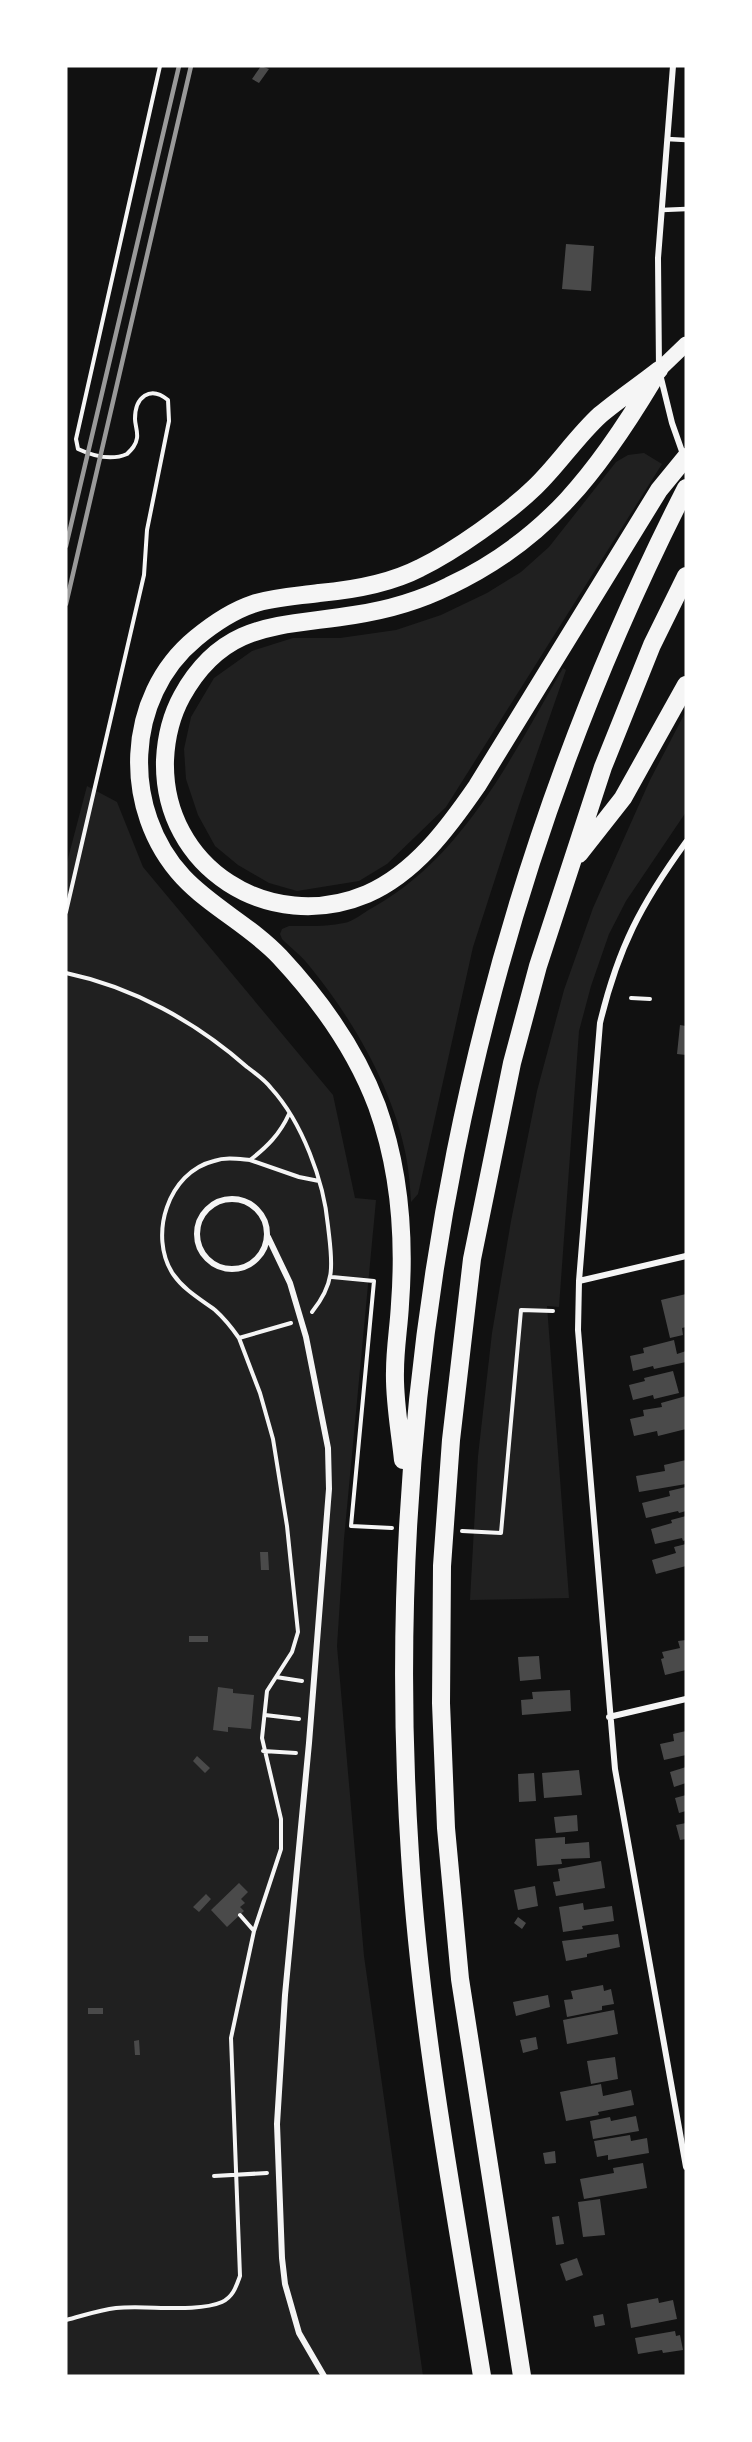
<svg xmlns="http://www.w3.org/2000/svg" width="752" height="2442" viewBox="0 0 752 2442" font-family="'Playfair Display',serif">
<rect width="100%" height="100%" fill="#111"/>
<path fill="#202020" d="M644 453 662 464 446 807 387 864 359 881 297 891 269 883 238 865 215 846 198 815 186 779 184 749 191 717 214 678 252 651 293 638H340L396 630 441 615 487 593 521 572 549 547 616 462 628 455Z
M563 668 566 670 519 805 473 947 418 1194 411 1202C410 1187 409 1171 406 1156 394 1091 353 1019 311 968 303 957 291 948 282 939L280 934 282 929 289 926C307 926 327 927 344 923 353 922 364 912 372 908 464 857 512 756 563 668Z
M686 711V812L626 901 609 934 591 986 579 1031 559 1307 547 1306 569 1598 470 1600 478 1456 492 1333 511 1221 537 1091 564 990 593 908 650 780Z
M87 786 117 802 143 867 333 1095 355 1198 376 1200 344 1539 337 1646 364 1956 423 2376H66V866Z"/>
<path fill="#4a4a4a" d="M261 66 269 69 259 83 252 79Z
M566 244 594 246 591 291 562 289Z
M680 1025 686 1026V1055L677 1054Z
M686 1294V1327L682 1328 683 1335 670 1338 661 1300Z
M674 1340 677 1354 686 1351V1362L654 1369 653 1366 633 1371 630 1356 644 1353 643 1348Z
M673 1371 679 1393 654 1399 653 1395 633 1400 629 1385 645 1381 644 1378Z
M686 1396V1429L658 1436 657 1431 634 1436 630 1419 644 1416 643 1410 662 1407 661 1403Z
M686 1460V1484L639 1492 636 1476 665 1471 664 1465Z
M686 1487V1511L679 1513 678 1511 646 1518 642 1503 670 1496 669 1491Z
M686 1516V1540L683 1541 682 1538 655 1544 651 1529 672 1523 671 1520Z
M686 1544V1566L656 1574 652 1560 676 1553 674 1547Z
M260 1552H268L269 1570H261Z
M189 1636H208V1642H189Z
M686 1640V1670L665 1675 661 1659 664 1658 662 1652 680 1648 678 1641Z
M539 1656 541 1679 520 1681 518 1657Z
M218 1687 233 1689V1693L254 1695 251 1729 228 1727V1732L213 1730Z
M570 1690 571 1711 522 1715 521 1700 533 1699 532 1692Z
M686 1731V1755L664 1760 660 1744 674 1741 673 1734Z
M197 1756 210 1768 205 1773 193 1761Z
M686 1767V1783L674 1787 670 1772Z
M579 1770 582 1795 544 1798 542 1773Z
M534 1773 536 1801 519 1802 518 1774Z
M686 1795V1811L679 1813 675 1798Z
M577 1815 578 1831 556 1833 554 1817Z
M686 1823V1839L680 1840 676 1825Z
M565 1837V1844L589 1842 590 1858 561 1859 562 1864 537 1866 535 1839Z
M601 1861 605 1888 556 1896 553 1882 560 1881 558 1869Z
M239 1883 248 1892 241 1899 245 1903 240 1907 244 1911 227 1927 211 1910Z
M535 1886 538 1906 518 1910 514 1890Z
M206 1894 211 1899 199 1912 193 1907Z
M583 1903 584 1910 612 1906 614 1921 582 1926 583 1929 563 1932 559 1907Z
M518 1917 526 1923 522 1929 514 1923Z
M618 1934 620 1947 587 1954V1957L566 1961 562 1941Z
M603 1985 604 1991 611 1989 614 2004 602 2006V2010L567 2017 564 2000 573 1999 571 1991Z
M548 1995 550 2007 516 2016 513 2002Z
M88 2008H103V2014H88Z
M614 2010 618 2034 567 2044 563 2020Z
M536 2037 538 2049 523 2053 520 2040Z
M139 2040 140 2055H135L134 2041Z
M615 2057 618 2079 591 2084 587 2061Z
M601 2084 603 2096 631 2090 634 2105 598 2112 599 2115 566 2121 560 2092Z
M636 2116 639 2131 593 2139 590 2121 610 2117 611 2121Z
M630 2135 631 2141 647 2138 649 2153 608 2160V2155L597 2157 594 2141Z
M555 2151 556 2163 545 2164 543 2153Z
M643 2163 647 2188 584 2199 580 2179 614 2173 613 2168Z
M600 2199 605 2235 583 2237 578 2202Z
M559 2216 564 2244 556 2245 552 2217Z
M577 2258 583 2275 566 2281 560 2264Z
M658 2298 659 2303 673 2300 677 2319 631 2328 627 2304Z
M603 2314 605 2325 595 2327 593 2316Z
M675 2331 676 2336 680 2335 683 2350 663 2353 662 2350 638 2354 635 2338Z"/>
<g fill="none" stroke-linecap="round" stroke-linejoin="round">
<path stroke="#f5f5f5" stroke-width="4" d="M66 912 144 575 147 530 169 421 168 400C150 385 135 397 135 419 135 425 138 431 137 438 136 445 132 449 127 454 111 461 93 456 78 449L76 439 160 66
M66 973C133 987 196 1022 247 1067 255 1073 265 1080 271 1088 302 1122 324 1181 328 1226 332 1262 337 1281 312 1312
M631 998 650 999
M250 1160 299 1177 319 1181
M332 1277 374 1281 351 1526 392 1528
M239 1338C232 1328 224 1318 215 1310 200 1299 184 1290 173 1274 148 1236 168 1172 214 1161 226 1157 238 1159 250 1160 267 1147 280 1134 289 1114
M462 1531 501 1533 521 1310 553 1311
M276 1677 302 1681
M265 1715 299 1719
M263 1751 296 1753
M240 1915 254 1931
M214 2176 267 2173
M66 2320C82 2316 99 2310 116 2308 146 2305 197 2313 222 2302 233 2297 236 2287 240 2276L231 2038 254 1931 281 1849V1819L262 1738 267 1691 292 1652 298 1632 287 1526 273 1439 260 1393 239 1338 291 1323"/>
<path stroke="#f5f5f5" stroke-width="4.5" d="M667 139 686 140
M662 210 686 209"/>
<path stroke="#f5f5f5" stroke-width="6" d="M673 66 658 258 659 370 672 423 684 457
M686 842C641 904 618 948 600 1023L579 1281 578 1330 615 1769 686 2167
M197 1234a35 35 0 1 1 70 0a35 35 0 1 1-70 0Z
M268 1237 290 1283 306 1337 328 1448 329 1489 309 1743 285 1995 277 2124 282 2258 285 2284 299 2333 324 2376
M579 1281 686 1256
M609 1717 686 1699"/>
<path stroke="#f5f5f5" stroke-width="15" d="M659 370 686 344"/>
<path stroke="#f5f5f5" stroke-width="18" d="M653 380C599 470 547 540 449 586 419 601 387 610 354 615 280 627 224 620 182 696 171 716 166 738 165 760 162 868 270 935 367 894 415 873 448 828 477 786L659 490 686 457
M579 854 623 798 686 685
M403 1460C400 1431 394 1400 395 1371 395 1348 399 1326 400 1304 405 1237 400 1170 377 1106 356 1050 321 1001 280 957 251 926 212 908 183 877 121 810 124 697 196 638 213 624 232 611 253 604 274 597 298 596 319 593 353 590 389 584 420 568 455 551 507 514 535 487 558 465 576 437 600 415 619 399 640 385 659 370
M482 2376C454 2203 421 2030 410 1855 379 1381 470 912 686 488
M522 2376 460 1979 446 1828 441 1703 442 1566 451 1440 472 1259 512 1063 538 966 603 767 652 645 686 576"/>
<path stroke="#9a9a9a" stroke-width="4.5" d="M66 546 179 66
M66 604 191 66"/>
</g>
<rect width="752" height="2442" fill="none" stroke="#ffffff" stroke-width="135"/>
</svg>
